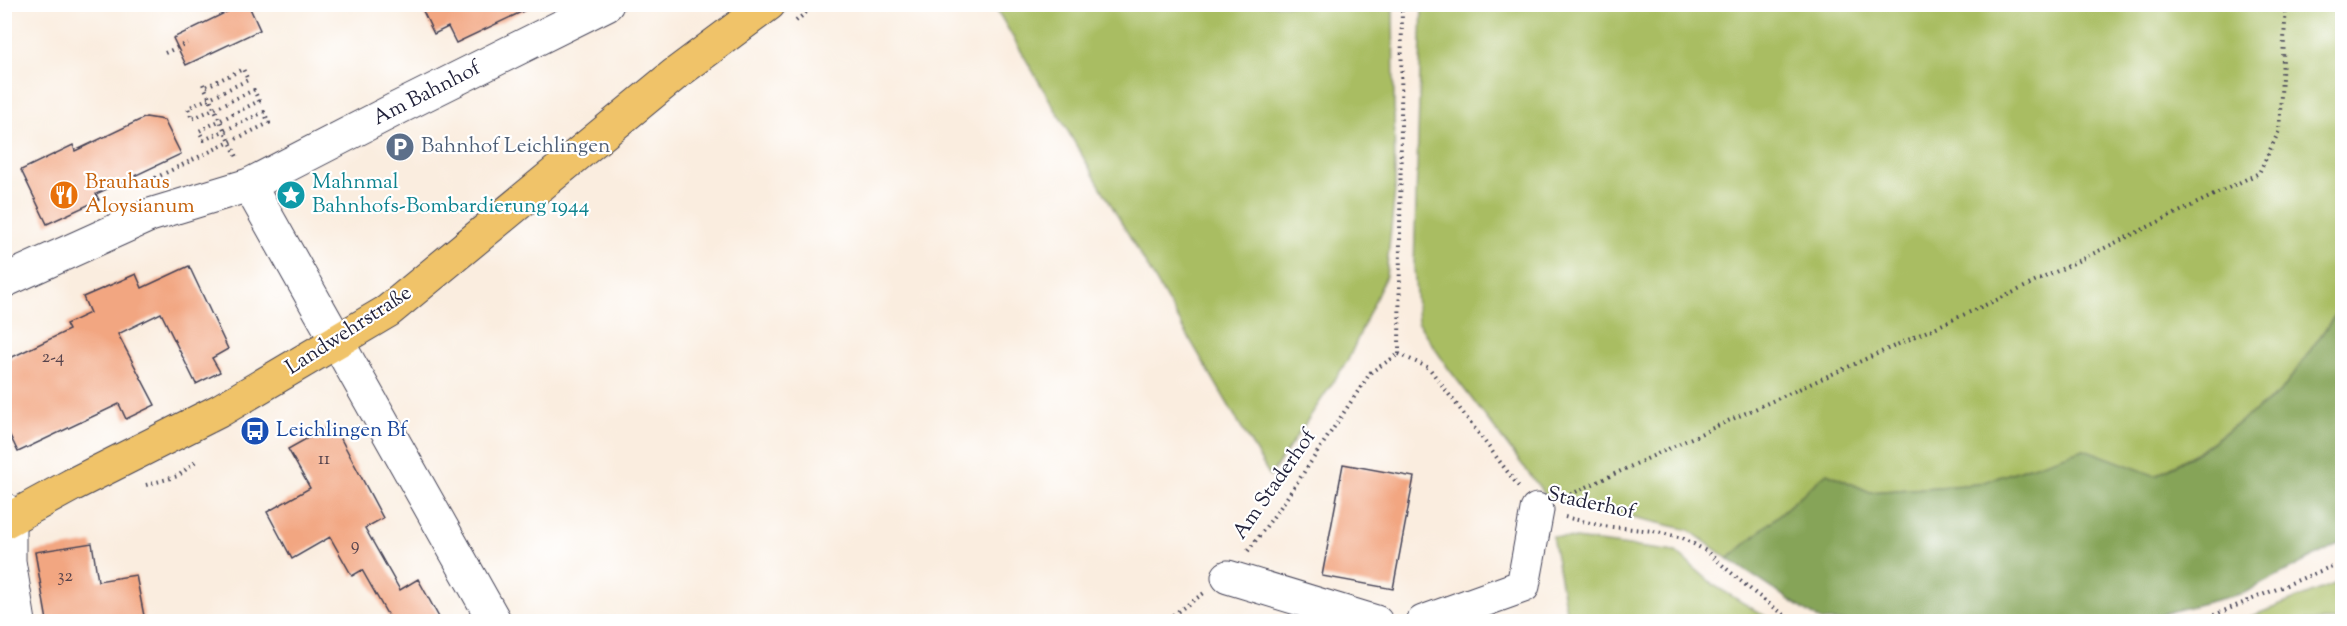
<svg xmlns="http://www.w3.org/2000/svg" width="2347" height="626" viewBox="0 0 2347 626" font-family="'Sorts Mill Goudy',serif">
<rect width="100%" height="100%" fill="#fff"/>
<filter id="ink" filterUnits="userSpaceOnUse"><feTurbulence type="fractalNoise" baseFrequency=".0167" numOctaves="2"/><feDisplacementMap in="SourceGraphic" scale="12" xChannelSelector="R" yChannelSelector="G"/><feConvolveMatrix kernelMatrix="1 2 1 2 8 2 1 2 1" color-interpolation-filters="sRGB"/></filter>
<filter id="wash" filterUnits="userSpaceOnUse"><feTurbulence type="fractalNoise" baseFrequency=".008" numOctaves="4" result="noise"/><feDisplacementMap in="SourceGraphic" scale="24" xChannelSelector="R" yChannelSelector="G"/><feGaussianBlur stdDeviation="1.35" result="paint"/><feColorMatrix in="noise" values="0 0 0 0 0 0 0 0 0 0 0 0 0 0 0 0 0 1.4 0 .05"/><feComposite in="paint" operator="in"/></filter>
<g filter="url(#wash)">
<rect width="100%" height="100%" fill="#faeddf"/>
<path fill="#a9bd62" stroke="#66704e" stroke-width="1.5" d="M994 5H1393L1395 190 1386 276 1348 360 1270 476Z
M1422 5H2342V313L2336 314 2281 392 2196 453 2155 476 2084 449 1978 484 1870 492 1827 473 1728 559 1689 530 1547 497 1448 368 1418 323 1414 267Z
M1552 536 1676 552 1715 586 1773 621H1568Z
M2342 581V621H2239Z"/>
<path fill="#86a458" stroke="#54634a" stroke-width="1.5" d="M2342 313V542L2244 593 2130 622 1821 621 1728 559 1827 473 1870 492 1978 484 2084 449 2156 476 2197 453 2281 392 2336 314Z"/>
<g id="blocks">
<path fill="#f2a681" d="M243 4H248L260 30 186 65 173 38Z
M435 4H538L456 43 448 27 434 34 423 11Z
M146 117 164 120 181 154 96 194 99 200 47 224 21 170 73 145 75 151Z
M189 266 228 349 212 358 220 372 196 384 161 313 118 334 155 405 126 419 119 404 18 452 4 423V361L69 330 66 324 90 313 83 297 136 274 142 288Z
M333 424 383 518 365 528 400 590 418 579 441 621H391L362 570 352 576 330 537 292 559 267 512 310 488 288 449Z
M1343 464 1414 477 1393 589 1322 576Z
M92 543 98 581 136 575 145 621H47L35 552Z"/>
</g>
</g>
<g filter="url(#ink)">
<use href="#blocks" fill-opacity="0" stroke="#424054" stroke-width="1.5"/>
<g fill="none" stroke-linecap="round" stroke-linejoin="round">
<g stroke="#424054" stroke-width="35">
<path id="minor" d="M249 185 495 622
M4 281 150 215 249 185 398 108 607 4
M4 509 9 519V561L19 622
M1228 577 1376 622
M1423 622 1523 586 1537 510"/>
</g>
<g stroke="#424054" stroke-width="35">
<path id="major" d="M4 522 72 485 219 411 388 311 674 75 769 4"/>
</g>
<path stroke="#424054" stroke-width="4" stroke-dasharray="1.5 4.5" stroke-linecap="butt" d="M796 21 816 4
M165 53 187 43
M203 84 237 157
M155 178 269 123 264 112 204 140 199 131 259 101 254 90 192 119 188 108 248 80 243 69 205 87
M1399 354 1429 368 1519 487
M1399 354 1402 4
M146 485 178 476 196 461
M1565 497 1728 421 2012 293 2259 173 2279 131 2286 4
M1565 517 1603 526 1653 531 1683 538 1706 551 1756 594 1794 622
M1248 551 1282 505 1371 372 1399 354
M1163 622 1204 593
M2197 622 2342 562"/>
<use href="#minor" stroke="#fff" stroke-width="33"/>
<use href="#major" stroke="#f0c369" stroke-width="33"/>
</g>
</g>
<defs>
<g id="parking-disc" transform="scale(1.5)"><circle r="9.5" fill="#5c6f8a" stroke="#fff"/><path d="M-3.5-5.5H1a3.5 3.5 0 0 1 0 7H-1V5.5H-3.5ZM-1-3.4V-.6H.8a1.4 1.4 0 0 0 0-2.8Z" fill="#fff"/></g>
<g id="restaurant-disc" transform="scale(1.5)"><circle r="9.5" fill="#e8710a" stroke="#fff"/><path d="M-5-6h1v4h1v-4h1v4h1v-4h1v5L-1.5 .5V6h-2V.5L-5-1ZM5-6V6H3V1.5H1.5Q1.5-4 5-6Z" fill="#fff"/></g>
<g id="sight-disc" transform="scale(1.5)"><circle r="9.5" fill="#0f9aa8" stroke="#fff"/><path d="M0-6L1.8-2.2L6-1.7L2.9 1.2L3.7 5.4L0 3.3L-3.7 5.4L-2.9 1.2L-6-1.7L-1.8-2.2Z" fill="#fff"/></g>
<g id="bus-disc" transform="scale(1.5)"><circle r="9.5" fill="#1a4fb4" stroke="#fff"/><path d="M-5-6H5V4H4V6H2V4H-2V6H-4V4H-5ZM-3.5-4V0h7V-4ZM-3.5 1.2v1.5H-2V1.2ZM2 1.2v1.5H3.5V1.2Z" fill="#fff"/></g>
</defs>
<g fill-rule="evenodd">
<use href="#parking-disc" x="400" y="147"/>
<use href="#restaurant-disc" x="64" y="195"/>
<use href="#sight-disc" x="291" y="195"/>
<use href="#bus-disc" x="255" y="431"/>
</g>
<g text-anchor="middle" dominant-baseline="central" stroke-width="4.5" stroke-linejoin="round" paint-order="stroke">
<g font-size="18" fill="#56434c">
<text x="53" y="358">2-4</text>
<text x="324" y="460">11</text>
<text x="355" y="546">9</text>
<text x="65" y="577">32</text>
</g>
<g font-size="21" fill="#22223b" stroke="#fff">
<text transform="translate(427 94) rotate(-27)">Am Bahnhof</text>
<text transform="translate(349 331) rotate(-33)">Landwehrstraße</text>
<text transform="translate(1275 485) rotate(-55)">Am Staderhof</text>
<text transform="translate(1591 504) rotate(12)">Staderhof</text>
</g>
<g font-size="21" fill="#4e5e75" stroke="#fff" text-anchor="start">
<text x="421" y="147">Bahnhof Leichlingen</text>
</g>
<g font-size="21" fill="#c56008" stroke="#fff" text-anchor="start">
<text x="85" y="183">Brauhaus<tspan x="85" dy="24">Aloysianum</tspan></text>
</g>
<g font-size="21" fill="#0d838f" stroke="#fff" text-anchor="start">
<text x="312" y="183">Mahnmal<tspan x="312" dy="24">Bahnhofs-Bombardierung 1944</tspan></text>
</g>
<g font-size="21" fill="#164399" stroke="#fff" text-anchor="start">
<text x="276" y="431">Leichlingen Bf</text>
</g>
</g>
<rect width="2347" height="626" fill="none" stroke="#fff" stroke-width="24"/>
</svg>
